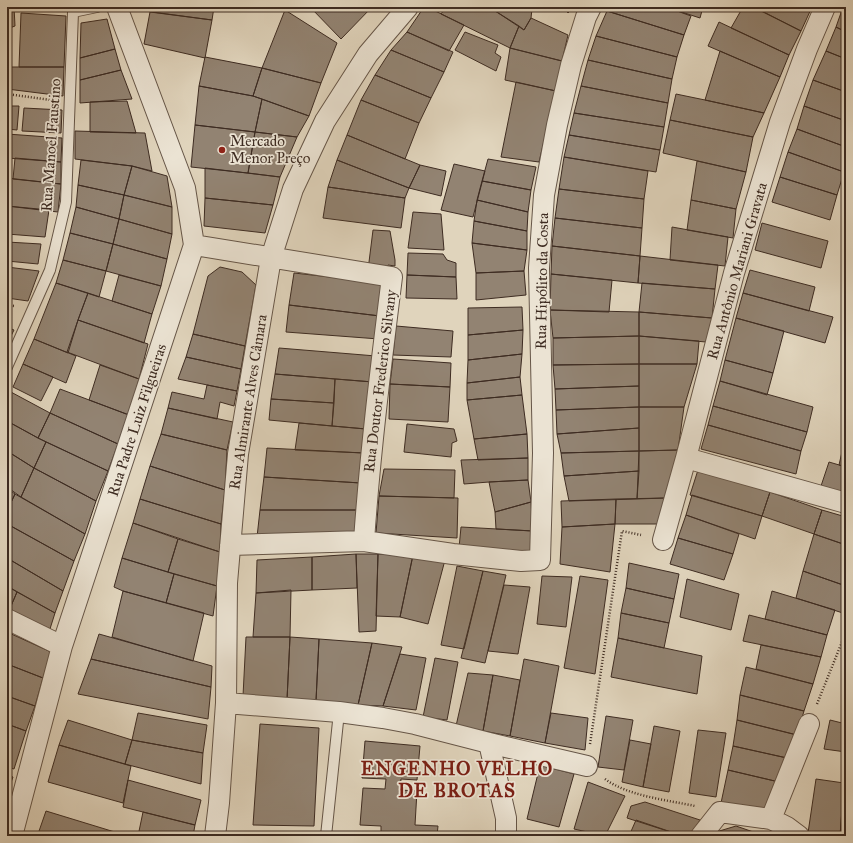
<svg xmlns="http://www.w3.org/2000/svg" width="853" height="843" viewBox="0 0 853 843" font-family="'IM FELL Great Primer',serif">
<rect width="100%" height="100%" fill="#e0d4bc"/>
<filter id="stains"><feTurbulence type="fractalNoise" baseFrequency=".005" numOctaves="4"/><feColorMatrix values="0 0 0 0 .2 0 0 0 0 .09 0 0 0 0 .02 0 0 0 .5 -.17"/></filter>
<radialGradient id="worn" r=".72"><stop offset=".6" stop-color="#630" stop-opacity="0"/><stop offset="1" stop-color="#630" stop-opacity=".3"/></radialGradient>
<path fill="#928372" stroke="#3e2c22" d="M7 7H14L15 26 7 29Z
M45 7H74L73 12 45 9Z
M145 7H214L212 20 145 11Z
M310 7H372L341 39Z
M424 7H427L464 25 449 51 407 32Z
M446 7H489L519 26 510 48 441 14Z
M489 7H530L532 9 531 18 524 30Z
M563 7H574L568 13Z
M610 7H666L691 16 684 35 607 11Z
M666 7H703L700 18Z
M743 7H754L801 31 789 55 731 28Z
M761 7H812L801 31 759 10Z
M843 7H846V32L836 27Z
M285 10 337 43 321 83 262 68Z
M607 11 684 35 677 57 596 36Z
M150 12 212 20 205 58 144 44Z
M21 13 66 16 64 67H19Z
M531 18 568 35 562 61 510 48 519 26 524 30Z
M107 19 115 49 80 58 81 23Z
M719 22 789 55 780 77 708 46Z
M836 27 846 32V59L826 51Z
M407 32 453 52 444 72 391 50Z
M465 32 498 45 495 53 501 57 496 71 455 50Z
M596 36 677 57 672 79 588 60Z
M510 48 562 61 556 91 505 80Z
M115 49 121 70 80 80V58Z
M391 50 444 72 431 98 375 75Z
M720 51 780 77 764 113 705 100Z
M826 51 846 59V92L813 80Z
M205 57 262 68 253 96 199 86Z
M588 60 672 79 668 103 581 86Z
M7 67H64L63 96 7 89Z
M262 68 321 83 309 116 253 96Z
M121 70 132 99 80 103V80Z
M375 75 431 98 419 123 361 100Z
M813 80 846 92V121L804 106Z
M516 82 556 91 539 162 501 157Z
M199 86 253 96 262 99 255 132 195 125Z
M581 86 668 103 664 127 574 113Z
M676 94 705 100 764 113 753 137 670 120Z
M262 99 309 116 297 137 255 132Z
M361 100 419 123 405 159 347 135Z
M127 101 136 133 90 132V102Z
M7 106H19L17 130 7 129Z
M804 106 846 121V147L797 129Z
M24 108 62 110 61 133 22 131Z
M574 113 664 127 660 150 569 135Z
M670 120 753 137 746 172 663 153Z
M195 125 255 132 248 173 191 167Z
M797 129 846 147V167L844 172 788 152Z
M75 131 145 133 152 171 132 166 75 159Z
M255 132 297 137 280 177 248 173Z
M7 134 62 138 61 162 7 158Z
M347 135 420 165 409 188 337 160Z
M569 135 660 150 656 172 564 157Z
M788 152 844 172 837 195 780 177Z
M564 157 648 171 644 199 559 189Z
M15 158 61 162V184L13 179Z
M488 159 536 167 531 190 482 181Z
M81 160 132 166 124 195 78 185Z
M337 160 409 188 405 198 328 187Z
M697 161 746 172 736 209 691 200Z
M454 164 485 171 473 217 441 210Z
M420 165 446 171 441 196 409 188Z
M132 166 167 176 172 207 124 195Z
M205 168 280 177 273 205 205 198Z
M780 177 837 195 830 220 772 202Z
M7 178 61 184 58 212 7 206Z
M482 181 531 190 528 212 477 200Z
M78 185 124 195 119 219 76 207Z
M328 187 405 198 401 228 323 218Z
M559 189 644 199 642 228 555 218Z
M124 195 172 207V234L119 219Z
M205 198 273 205 265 233 204 226Z
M477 200 528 212 527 231 474 221Z
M691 200 736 209 733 238 687 230Z
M7 206 49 210 45 237 7 234Z
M76 207 119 219 113 244 70 233Z
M413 212 441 214 444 250 408 248Z
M555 218 642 228 640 256 552 246Z
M119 219 172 234 167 259 113 244Z
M474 221 527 231V250L472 243Z
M762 223 828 241 821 268 755 250Z
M672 227 728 237 725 266 670 260Z
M373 230 390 231 395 260V266L388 265 386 271 368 270Z
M70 233 113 244 106 271 63 260Z
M7 242 41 244 38 264 7 261Z
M472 243 527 250 524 271 476 273Z
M113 244 167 259 161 286 106 271Z
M552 246 640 256 638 283 551 274Z
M408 253 443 254 447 260 456 263V277L407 275Z
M640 256 718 265 715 289 638 283Z
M63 260 106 271 99 297 56 283Z
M7 267 39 271 28 301 7 298Z
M220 267 242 272 256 285 245 346 193 334 208 276Z
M750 270 815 287 809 311 743 293Z
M524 271 526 295 476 300V273Z
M294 273 384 283 380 316 289 305Z
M551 274 612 280 609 312 550 310Z
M119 275 161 286 152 314 112 301Z
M407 275 456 277 457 299 406 298Z
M56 283 88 293 78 320 68 353 34 339Z
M642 283 715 289 712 318 639 312Z
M88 293 152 314 144 343 78 320Z
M743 293 833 317 825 343 736 318Z
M289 305 380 316 379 339 286 332Z
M522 307 523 330 468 335V308Z
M550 310 639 312V336L553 338Z
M639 312 712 318 706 342 639 336Z
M736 318 784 331 773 373 725 360Z
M78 320 148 344 139 379 67 352Z
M396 326 453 331 451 357 393 355Z
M7 327 14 330 7 344Z
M523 330 522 354 468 360V335Z
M193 334 245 346 241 369 186 357Z
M639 336V364L553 365V338Z
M639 336 699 341 697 364H639Z
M34 339 76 356 66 383 23 364Z
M279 348 376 356 373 382 275 374Z
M522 354 520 377 467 383 468 360Z
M186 357 241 369 237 391 178 379Z
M393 359 451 363 450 387 390 384Z
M725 360 773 373 767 395 720 381Z
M23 364 53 377 41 401 13 387Z
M639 364V386L555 389 553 365Z
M639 364H697L684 407H639Z
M100 365 139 379 129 415 89 400Z
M275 374 335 379 334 403 271 399Z
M520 377 522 395 467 400V383Z
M335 379 373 382 366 429 332 426Z
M720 381 813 407 807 432 713 406Z
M390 384 450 387 448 422 389 419Z
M207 385 237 391 234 406 220 402 217 419 168 408 172 392 204 399Z
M639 386V407L556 410 555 389Z
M60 389 129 415 118 444 50 413Z
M9 391 50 413 38 438 7 421V395Z
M522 395 527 434 474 439 467 400Z
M271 399 334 403 332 426 269 420Z
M713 406 807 432 801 451 708 425Z
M639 407V428L557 434 556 410Z
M639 407H684L678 450 639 451Z
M168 408 233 422 227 450 161 434Z
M50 413 118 444 108 471 38 438Z
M7 421 38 438 46 442 34 468 7 451Z
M299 423 366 429 364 453 295 450Z
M407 424 454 429 457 441 452 443 451 457 404 452Z
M708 425 801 451 796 474 701 449Z
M639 428V451L561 453 557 434Z
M161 434 227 450 225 490 150 466Z
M527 434 528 458 478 460 474 439Z
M846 434V467L839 465Z
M46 442 108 471 96 501 34 468Z
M267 448 364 453 361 483 264 477Z
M678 450 665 498 637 499 639 451Z
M7 451 34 468 21 497 7 487Z
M639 451V471L564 476 561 453Z
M528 458V480L489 482 464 484 461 460Z
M829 462 846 467V493L821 486Z
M150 466 225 490 221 524 140 499Z
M34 468 96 501 85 534 21 497Z
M384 469 455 470 454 498 379 496Z
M698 470 770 492 762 516 690 495Z
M639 471 637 499 569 501 564 476Z
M264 477 361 483 360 510H260Z
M528 480 531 502 495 512 489 482Z
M7 488 15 494 7 511Z
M770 492 822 510 814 534 762 516Z
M15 494 85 534 74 561 7 524V511Z
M692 495 762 516 755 539 686 515Z
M379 496 458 498 457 538 376 533Z
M665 498 660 524H615L616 499Z
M140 499 221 524 220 552 133 523Z
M616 499 615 524 562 527 561 501Z
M531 502 533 531 496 529 495 512Z
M260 510H360L358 535 257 537Z
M822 510 846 517V545L814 534Z
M686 515 739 534 733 554 678 538Z
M133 523 178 539 168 572 122 558Z
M615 524 610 572 560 564 562 527Z
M11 526 74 561 63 591 7 558V533Z
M461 527 533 531 532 552 459 548Z
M814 534 846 545V586L803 571Z
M678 538 733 554 724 580 670 564Z
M178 539 220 552 217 586 168 572Z
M356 554 357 588 312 590V557Z
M356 554H378L376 631 359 632Z
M378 554 413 555 400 617 376 616Z
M413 555 445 560 428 624 400 617Z
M312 557V590L256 593 257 560Z
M7 558 63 591 55 613 7 586Z
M122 558 174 574 166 603 123 591 114 587Z
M629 563 679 574 674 599 626 588Z
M457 566 483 571 464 649 441 645Z
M483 571 506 575 485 663 461 658Z
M803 571 846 586V614L796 598Z
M174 574 217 586 213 616 166 603Z
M542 576 572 577 566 627 537 624Z
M580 576 608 580 595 674 564 668Z
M687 579 739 594 731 630 680 617Z
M504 585 530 587 518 654 488 651Z
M7 586 17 592 8 613 7 612Z
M626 588 674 599 669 623 621 613Z
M291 590 290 637H253L256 593Z
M123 591 204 613 193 661 112 637Z
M772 591 835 610 827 635 765 619Z
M17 592 55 613 49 632 8 613Z
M621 613 669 623 664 648 618 638Z
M749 615 827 635 821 657 743 641Z
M7 632 51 652 43 678 7 664Z
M99 634 212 666 211 687 91 659Z
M246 637H290L287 700 243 696Z
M290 637 319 639 316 701 287 700Z
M618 638 702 656 697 694 611 677Z
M319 639 372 643 358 705 316 701Z
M372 643 402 647 383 706 358 705Z
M761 645 821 657 813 684 756 669Z
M400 654 426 658 416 710 383 706Z
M435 658 458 662 447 720 423 717Z
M91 659 211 687 208 719 78 694Z
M524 659 559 666 545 743 510 736Z
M7 664 43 678 35 706 7 696Z
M746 667 813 684 804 711 740 695Z
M468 673 493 675 483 731 456 726Z
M493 675 520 680 510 736 483 731Z
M740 695 804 711 797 735 737 720Z
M7 696 35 706 26 731 7 724Z
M138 713 207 725 203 753 132 740Z
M551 713 588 718 585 750 545 743Z
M606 716 633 720 624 770 598 767Z
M68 720 132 740 125 764 59 745Z
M737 720 797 735 787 758 733 746Z
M830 720 846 724V752L824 749Z
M7 724 26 731 14 769 7 767Z
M260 724 319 728 314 826 253 825Z
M654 726 680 731 669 792 643 787Z
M698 730 726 733 716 797 689 793Z
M132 740 203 753 201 784 125 764Z
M630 740 651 744 643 787 622 782Z
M365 741 420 746 417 780 401 779 400 790 417 791 415 825 438 826 437 836H381V826L360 825 363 788 385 789 386 779 362 778Z
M59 745 131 766 123 803 48 782Z
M733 746 787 758 779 782 728 770Z
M540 765 574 774 559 827 527 819Z
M728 770 779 782 767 811 721 803Z
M846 770V836H840L844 783Z
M7 775 13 777 7 793Z
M816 779 844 783 840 836H819L808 833Z
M128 780 201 800 195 825 123 807Z
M588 782 625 796 605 836 574 829Z
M645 802 700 820 690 836H683L627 818 631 806Z
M46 811 118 833V836H46L38 834Z
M143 812 195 825 193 836H138Z
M636 820 683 836H629Z
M736 826 765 836H712L716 832Z"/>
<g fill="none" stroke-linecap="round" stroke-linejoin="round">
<g stroke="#665648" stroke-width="12">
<path id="lane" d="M7 367 50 270 66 202 73 12 97 7
M326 836 339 712"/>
</g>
<g stroke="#665648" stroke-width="22">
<path id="street" d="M194 245 392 277C381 365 370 453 364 541
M686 458 846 503
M663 540 686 458 734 273 780 122 807 49 825 7
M230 545 364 541 453 554 521 561 540 560 543 453 539 268 544 195 557 125 571 65 586 17 591 7
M7 619 62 646
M226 703 339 712 383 718 415 724 489 743 587 766
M489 743 506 818V836
M771 819 809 724
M12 836 62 646 194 245 185 188 117 7
M215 836 219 803 226 703 227 583 238 454 271 258 293 189 325 121 368 54 408 7
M701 836 720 812 771 819 787 827 799 836"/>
</g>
<path stroke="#3e2c22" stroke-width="2.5" stroke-dasharray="1 2" stroke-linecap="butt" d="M7 94 51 100
M7 305 14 306
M817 704 846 632
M590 744 622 531 641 535
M605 779C628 796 667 800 695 806"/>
<use href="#lane" stroke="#ebe3d3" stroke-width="10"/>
<use href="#street" stroke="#ebe3d3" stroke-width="20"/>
</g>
<circle fill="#8f2418" stroke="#ebe3d3" stroke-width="1.5" cx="222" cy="150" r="4"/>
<g text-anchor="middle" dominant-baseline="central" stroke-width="3.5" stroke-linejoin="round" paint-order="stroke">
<g font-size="15" fill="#3e2c22" stroke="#ebe3d3" text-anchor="start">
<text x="230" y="141">Mercado<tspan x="230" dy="17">Menor Preço</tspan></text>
</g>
<g font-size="15" fill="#3e2c22" stroke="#ebe3d3">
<text transform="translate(51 145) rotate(-86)">Rua Manoel Faustino</text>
<text transform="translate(737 271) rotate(-74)">Rua Antônio Mariani Gravata</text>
<text transform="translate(542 281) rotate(-89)">Rua Hipólito da Costa</text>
<text transform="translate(380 381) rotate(-83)">Rua Doutor Frederico Silvany</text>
<text transform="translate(248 402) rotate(-81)">Rua Almirante Alves Câmara</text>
<text transform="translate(137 420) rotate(-72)">Rua Padre Luiz Filgueiras</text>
</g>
<g font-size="19" font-weight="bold" letter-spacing="1" fill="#7a1f14" stroke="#ebe3d3">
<text x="457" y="768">ENGENHO VELHO<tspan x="457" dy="22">DE BROTAS</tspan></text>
</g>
</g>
<rect width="853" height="843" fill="none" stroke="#e0d4bc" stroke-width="24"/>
<rect x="8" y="8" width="837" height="827" fill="none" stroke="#3e2c22" stroke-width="2"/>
<rect x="12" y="12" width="829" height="819" fill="none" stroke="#3e2c22"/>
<rect width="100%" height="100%" filter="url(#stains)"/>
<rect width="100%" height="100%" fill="url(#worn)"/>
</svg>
